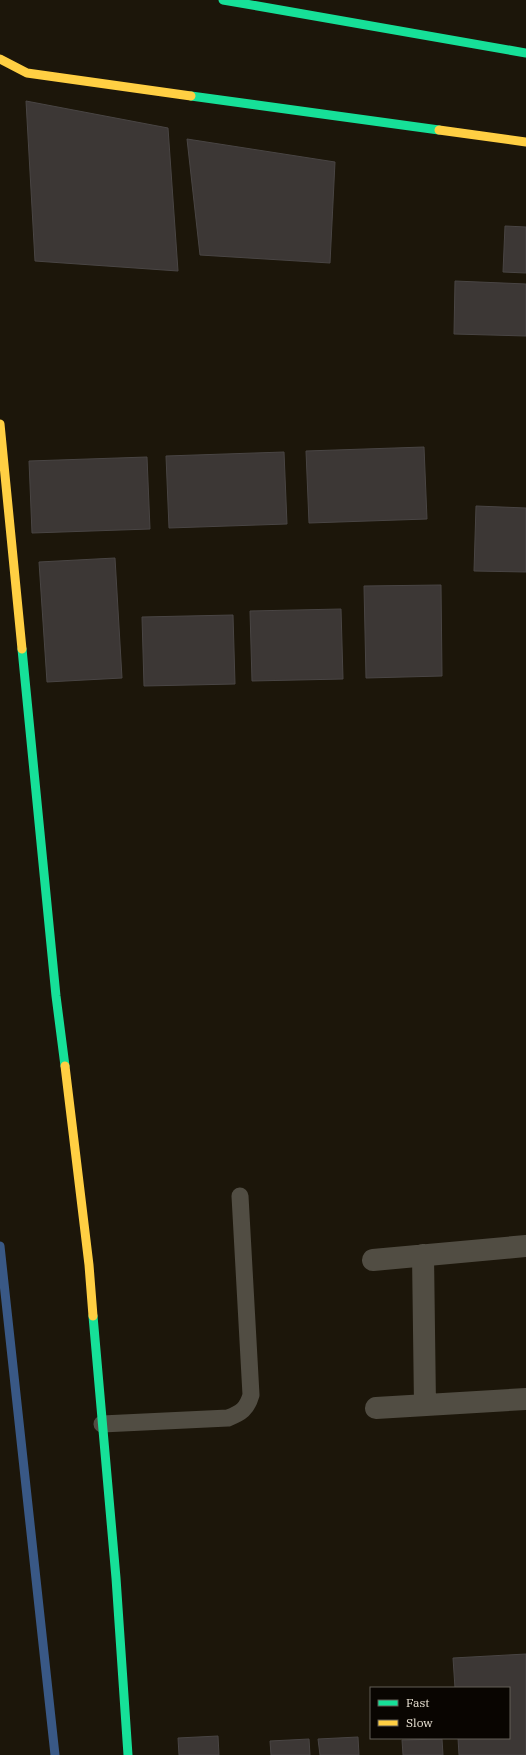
<svg xmlns="http://www.w3.org/2000/svg" width="526" height="1755" viewBox="0 0 526 1755" font-family="'IBM Plex Serif',serif">
<rect width="100%" height="100%" fill="#1c160a"/>
<g fill="none" stroke-linecap="round" stroke-linejoin="round">
<path stroke="#395885" stroke-width="9" d="M0 1246 55 1755"/>
</g>
<path fill="#3c3735" stroke="#494544" d="M26 101 168 128 178 271 35 261Z
M187 139 335 162 330 263 200 255Z
M505 226 526 227V273L503 272Z
M455 281 526 284V336L454 334Z
M424 447 427 519 309 523 306 451Z
M284 452 287 524 169 528 166 456Z
M147 457 150 529 32 533 29 461Z
M476 506 526 508V572L474 571Z
M115 558 122 678 47 682 39 562Z
M441 585 442 676 366 678 364 586Z
M341 609 343 679 252 681 250 611Z
M233 615 235 684 144 686 142 617Z
M526 1654V1755H459L458 1738H509V1688H455L453 1658Z
M218 1736 219 1755H179L178 1738Z
M358 1737 359 1755H320L318 1739Z
M309 1739 310 1755H271L270 1741Z
M442 1739 443 1755H403L402 1740Z"/>
<g fill="none" stroke-linecap="round" stroke-linejoin="round">
<path stroke="#514d43" stroke-width="17" d="M102 1424 228 1418C241 1413 247 1409 251 1395L240 1196"/>
<path stroke="#514d43" stroke-width="22" d="M423 1255 425 1405
M373 1260 526 1246
M376 1408 526 1399"/>
<path stroke="#16e098" stroke-width="9" d="M223 0 526 53
M191 96 439 130
M22 649 56 996 65 1066
M93 1316 116 1578 128 1755"/>
<path stroke="#ffcf43" stroke-width="9" d="M0 59 27 73 191 96
M439 130 526 142
M0 424 22 649
M65 1066 89 1265 93 1316"/>
</g>
<rect x="370" y="1687" width="140" height="52" fill="#090501" stroke="#635e56"/>
<rect x="378" y="1700" width="20" height="6" fill="#16e098" stroke="#635e56"/>
<text x="406" y="1707" font-size="12" fill="#ebe4d5">Fast</text>
<rect x="378" y="1720" width="20" height="6" fill="#ffcf43" stroke="#635e56"/>
<text x="406" y="1727" font-size="12" fill="#ebe4d5">Slow</text>
</svg>
